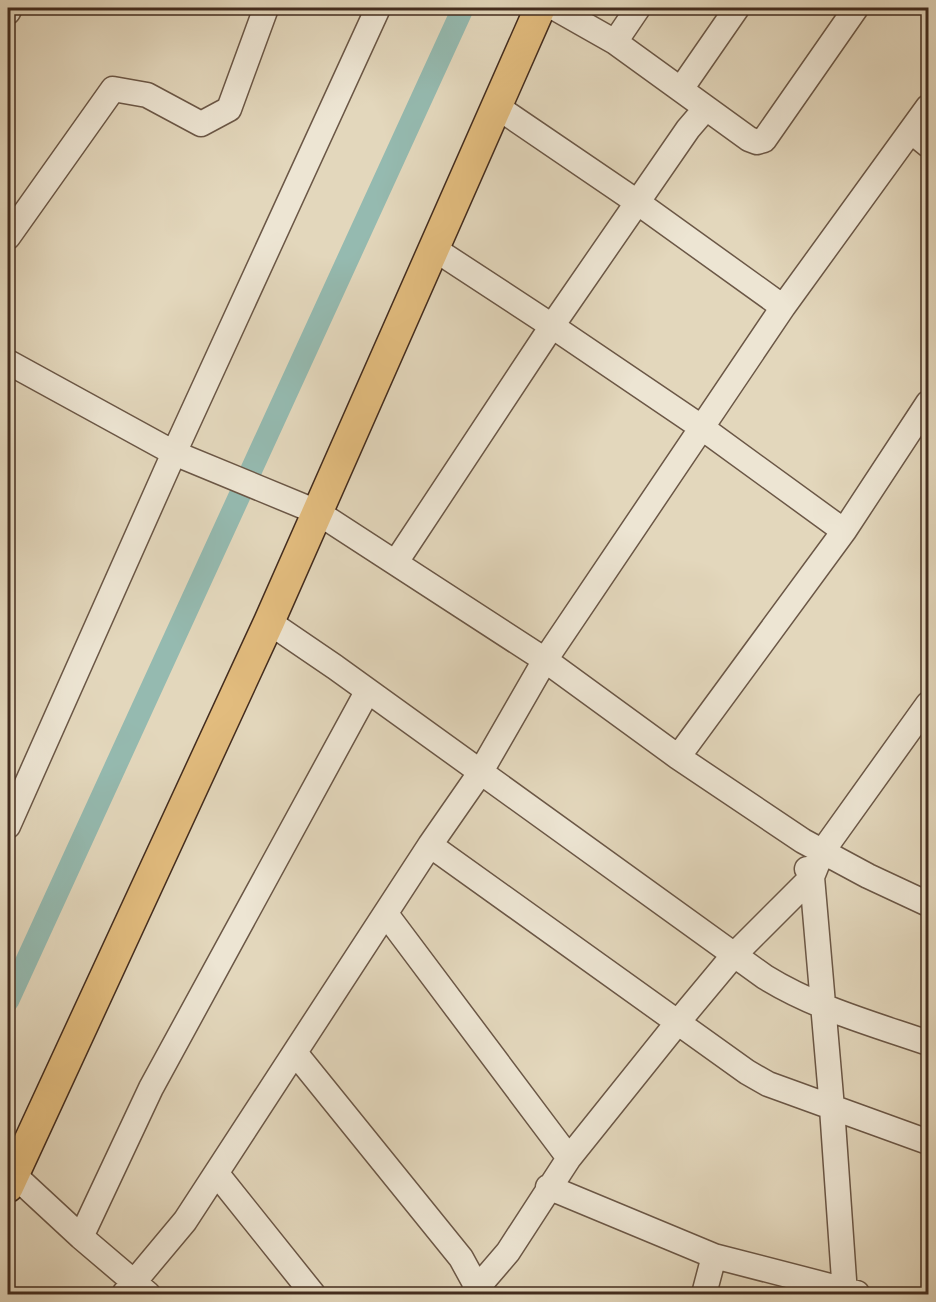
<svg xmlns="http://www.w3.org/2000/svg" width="936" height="1302" viewBox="0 0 936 1302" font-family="'IM FELL Double Pica',serif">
<rect width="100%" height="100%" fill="#e3d7bc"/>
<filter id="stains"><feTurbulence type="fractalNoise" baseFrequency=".00333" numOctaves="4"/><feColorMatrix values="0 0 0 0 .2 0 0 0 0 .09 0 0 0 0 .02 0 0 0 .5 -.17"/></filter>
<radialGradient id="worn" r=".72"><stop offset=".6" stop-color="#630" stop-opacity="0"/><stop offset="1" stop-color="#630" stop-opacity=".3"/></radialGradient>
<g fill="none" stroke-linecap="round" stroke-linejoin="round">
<path stroke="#95bab0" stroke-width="22" d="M8 1001 463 8"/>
<g stroke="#6b5746" stroke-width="27">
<path id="minor" d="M555 8 615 42 749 139 757 142 764 140 856 8
M8 12 10 8
M615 42 638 8
M681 89 737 8
M496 106 637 202 783 307
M912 132 928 145
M8 237 113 89 147 95 201 124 229 109 266 8
M433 248 552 326 701 427 844 531
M8 362 174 453 317 512 545 660 678 757 803 841 868 876 928 904
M396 562 552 326 688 129 706 108
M269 622 335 667 765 977C815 1008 873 1024 928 1043
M678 757 844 531 928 403
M8 826 174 453 378 8
M430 845 747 1072 768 1084 928 1142
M386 914 569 1158
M296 1054 461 1258 478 1289V1294
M13 1174 81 1237 148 1294
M217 1174 313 1294
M548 1187 714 1256 857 1293
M81 1237 151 1088 367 692
M124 1294 185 1221 430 845 480 773 545 660 783 307 928 107
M472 1294 508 1252 569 1158 678 1022 733 956 812 877 807 869
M704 1294 714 1256
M845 1294 832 1108 812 877 822 852 928 704"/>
</g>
<g stroke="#432c1e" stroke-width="33">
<path id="major" d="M8 1187 269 622 540 8"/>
</g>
<use href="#minor" stroke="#ede5d3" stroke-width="24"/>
<use href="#major" stroke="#e2bc7e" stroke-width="30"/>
</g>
<rect width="936" height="1302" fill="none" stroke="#e3d7bc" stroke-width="30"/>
<rect x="9" y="9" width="918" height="1284" fill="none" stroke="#432c1e" stroke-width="3"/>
<rect x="15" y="15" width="906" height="1272" fill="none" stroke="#432c1e" stroke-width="1.5"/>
<rect width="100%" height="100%" filter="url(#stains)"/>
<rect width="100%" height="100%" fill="url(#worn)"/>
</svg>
